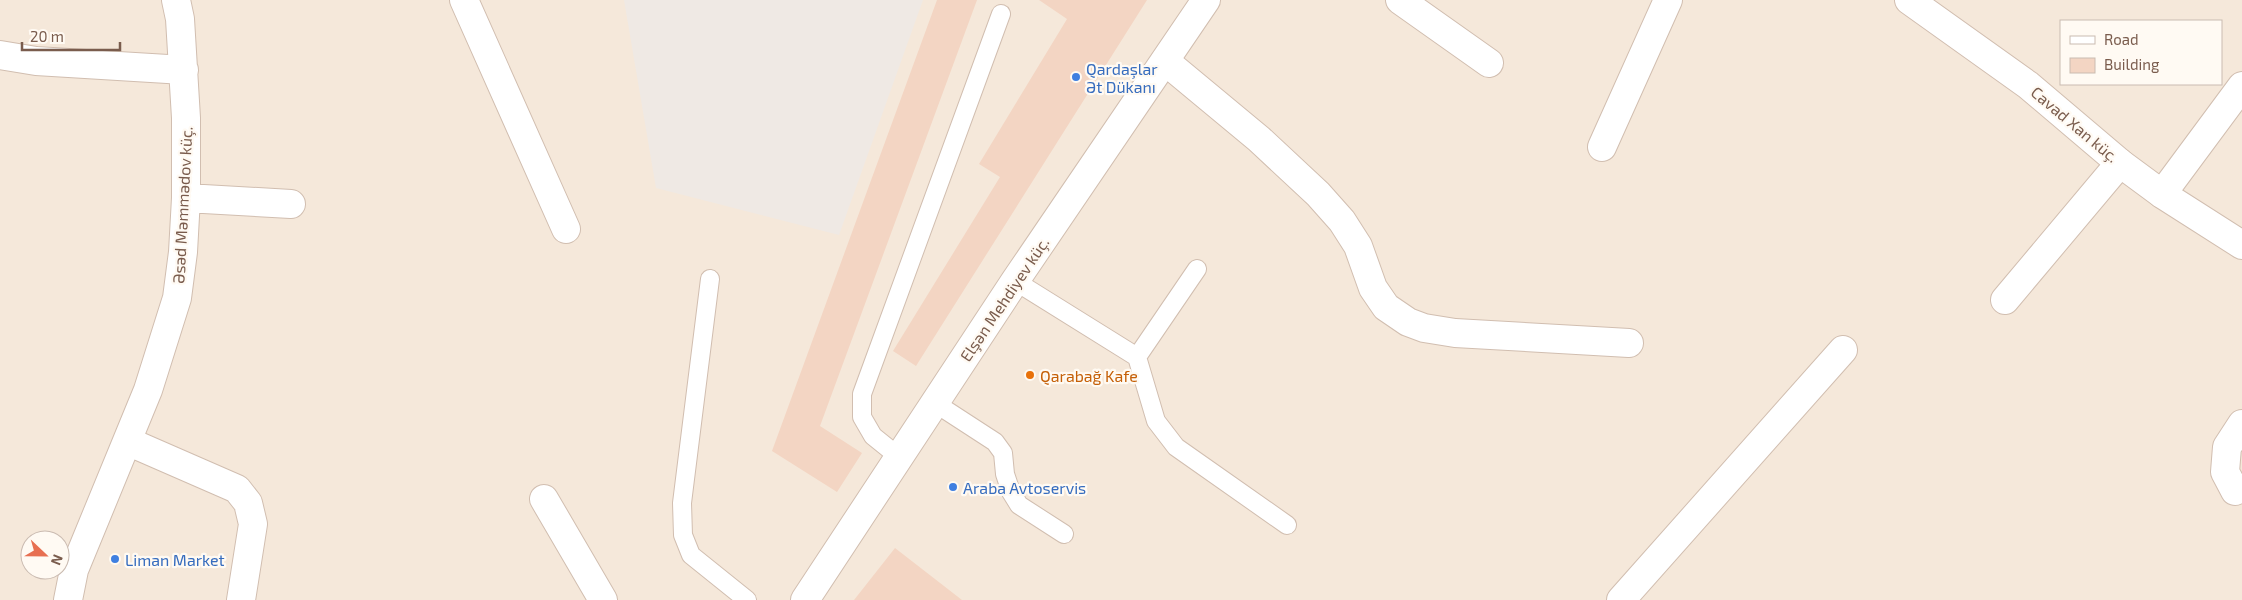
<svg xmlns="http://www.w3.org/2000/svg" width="2242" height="600" viewBox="0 0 2242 600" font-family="'Exo 2',sans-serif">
<rect width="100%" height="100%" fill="#fdf6ec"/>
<path fill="#f5e8da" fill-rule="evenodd" d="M0 0H2242V600H0ZM2061 21H2221V84H2061ZM30 540H60V570H30Z"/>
<path fill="#efe9e4" d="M624 0H923L839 235 656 188Z"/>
<path fill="#f3d5c3" d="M937 0H977L820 426 862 453 837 492 772 451Z
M1039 0H1147L916 366 893 351 1000 177 979 164 1067 19Z
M895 548 962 600H854Z"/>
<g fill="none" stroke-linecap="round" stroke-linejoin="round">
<g stroke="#d1beb0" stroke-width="20">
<path id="service" d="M710 279 682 503 683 535 691 555 747 600
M1015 281 1137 357 1156 421 1176 447 1287 525
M1137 357 1197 269
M935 403 995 442 1003 453 1005 474 1011 492 1019 505 1064 534
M899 457 873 436 862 417V394L1001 14"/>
</g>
<g stroke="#d1beb0" stroke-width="30">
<path id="minor" d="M464 0 566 229
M1400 0 1489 63
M0 55 36 61 184 70
M1165 61 1259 139 1318 194 1342 221 1358 246 1373 288 1386 307 1408 322 1424 328 1455 333 1629 343
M1602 147 1668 0
M2162 194 2242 86
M186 198 291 204
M2005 300 2120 163
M127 441 237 489 248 503 253 524 241 600
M2235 491 2225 472 2227 447 2242 424
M544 499 603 600
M68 600 74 570 148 390 177 298 183 252 186 198V118L180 19 176 0
M1621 600 1843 350"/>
</g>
<g stroke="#d1beb0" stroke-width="30">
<path id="tertiary" d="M1909 0 2028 85 2120 163 2162 194 2242 245
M805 600 1015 281 1206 0"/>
</g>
<use href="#service" stroke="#fff" stroke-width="18"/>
<use href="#minor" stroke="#fff" stroke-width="28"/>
<use href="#tertiary" stroke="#fff" stroke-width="28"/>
</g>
<g fill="#3f7fe0" stroke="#fffaf3" stroke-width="2">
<circle cx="1076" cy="77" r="5"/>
<circle cx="953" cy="487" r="5"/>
<circle cx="115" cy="559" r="5"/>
</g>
<circle fill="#e8710a" stroke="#fffaf3" stroke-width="2" cx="1030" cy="375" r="5"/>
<g text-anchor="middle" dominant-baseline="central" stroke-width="4.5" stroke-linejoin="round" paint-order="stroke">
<g font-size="16" fill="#366cbe" stroke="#fffaf3" text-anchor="start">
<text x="1086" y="68">Qardaşlar<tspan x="1086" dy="18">Ət Dükanı</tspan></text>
<text x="963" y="487">Araba Avtoservis</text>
<text x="125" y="559">Liman Market</text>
</g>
<g font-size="16" fill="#7a5c4d" stroke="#fffaf3">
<text transform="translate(2075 124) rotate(40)">Cavad Xan küç.</text>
<text transform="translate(182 205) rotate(-87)">Əsəd Məmmədov küç.</text>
<text transform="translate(1004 299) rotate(-56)">Elşən Mehdiyev küç.</text>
</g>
<g font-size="16" fill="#c56008" stroke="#fffaf3" text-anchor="start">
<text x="1040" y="375">Qarabağ Kafe</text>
</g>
</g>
<rect x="2060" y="20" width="162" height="65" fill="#fffaf3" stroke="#cabbb1"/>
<rect x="2070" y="36" width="25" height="8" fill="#ffffff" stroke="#cabbb1"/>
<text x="2104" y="45" font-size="15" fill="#7a5c4d">Road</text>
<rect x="2070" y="58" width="25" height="15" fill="#f3d5c3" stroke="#cabbb1"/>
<text x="2104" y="70" font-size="15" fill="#7a5c4d">Building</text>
<g transform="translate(45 555) rotate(112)"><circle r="24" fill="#fffaf3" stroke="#cabbb1"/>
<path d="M0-4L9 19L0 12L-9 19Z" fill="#e76f51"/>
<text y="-8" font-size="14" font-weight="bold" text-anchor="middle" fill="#7a5c4d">N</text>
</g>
<path d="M22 42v8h98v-8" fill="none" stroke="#7a5c4d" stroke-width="2.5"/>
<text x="30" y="42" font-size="15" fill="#7a5c4d" stroke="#fffaf3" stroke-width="4" paint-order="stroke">20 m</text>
</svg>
